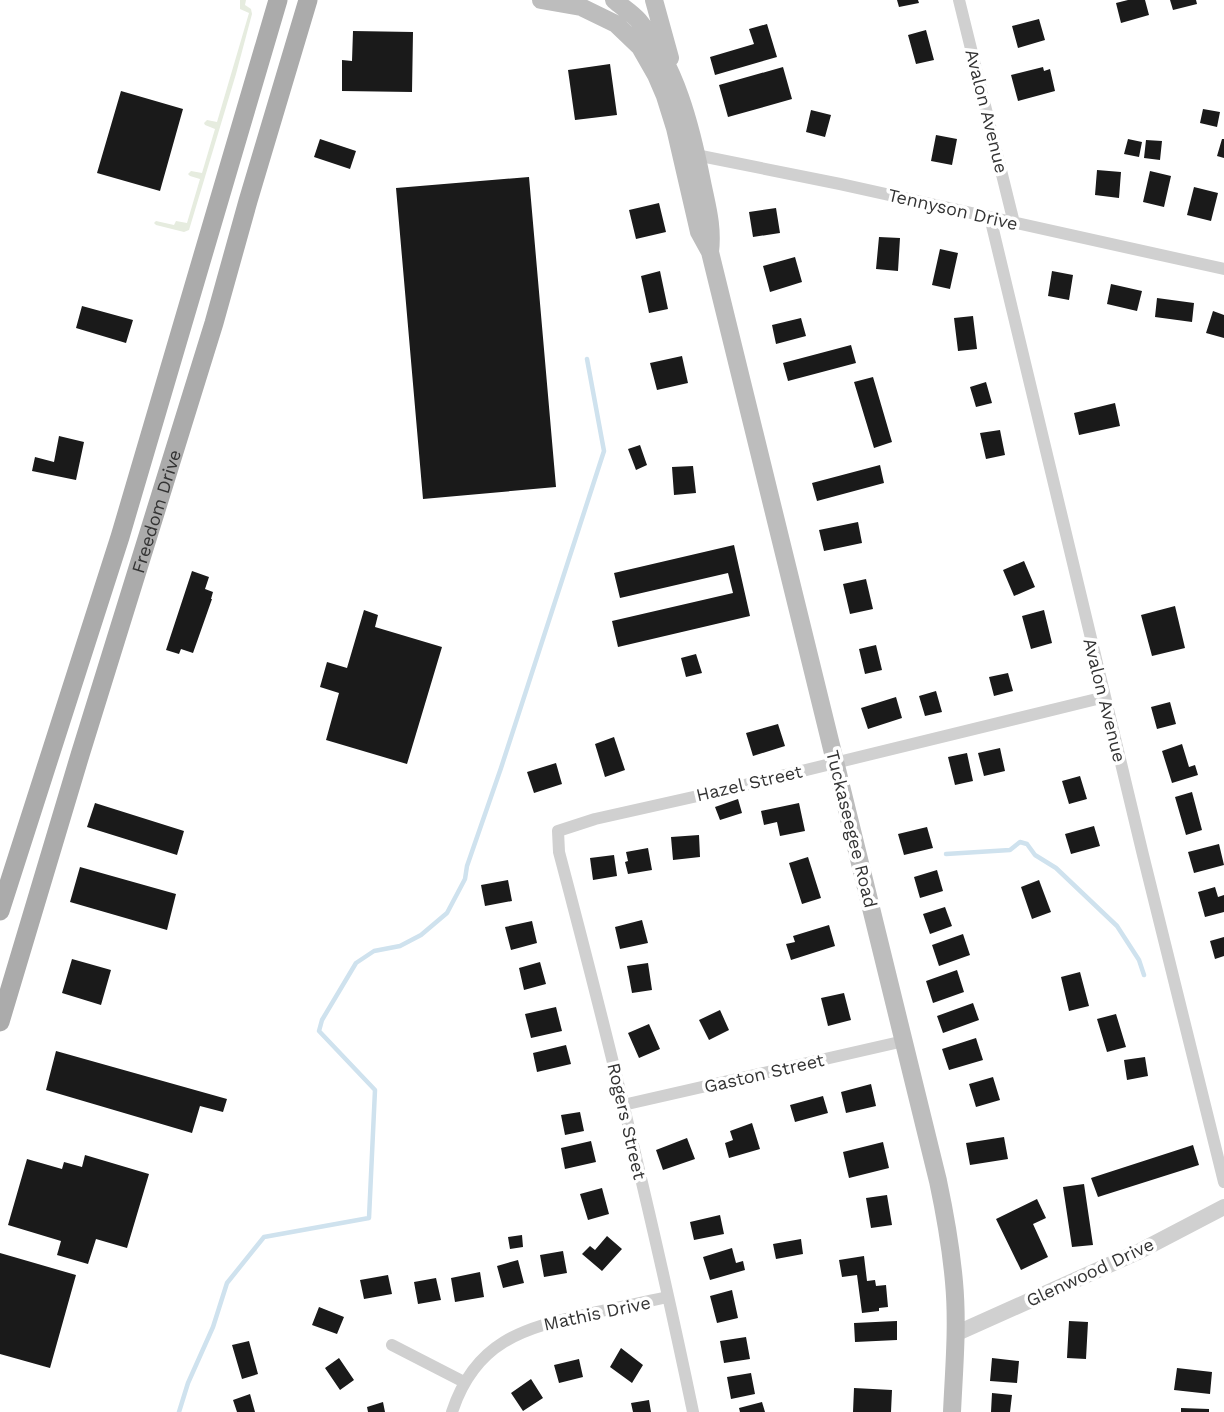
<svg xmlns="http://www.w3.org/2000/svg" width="1224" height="1412" viewBox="0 0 1224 1412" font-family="'Work Sans',sans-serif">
<rect width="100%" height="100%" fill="#fff"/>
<path fill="#e6ecdf" d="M240 0H246L245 5 251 9 252 14 236 74 189 230 184 232 156 225 154 223 156 221 174 225 176 221 187 223 200 179 190 176 188 174 191 171 202 173 215 129 205 125 204 123 207 120 217 122 249 13 240 9Z"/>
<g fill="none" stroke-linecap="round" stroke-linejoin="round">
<path stroke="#cfe2ee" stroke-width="4.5" d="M946 854 1010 850 1020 842 1027 844 1035 855 1056 868 1117 926 1139 960 1144 975
M179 1412 188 1383 213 1327 227 1283 264 1237 369 1218 375 1090 319 1031 322 1020 356 963 374 951 400 946 421 935 447 913 465 879 467 866 501 768 604 451 587 359"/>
</g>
<path fill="#1a1a1a" d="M897 0H918L919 3 899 7Z
M1128 0H1145L1149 15 1121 23 1116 3Z
M1170 0H1196L1197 4 1173 10Z
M1039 19 1045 40 1018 48 1012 26Z
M767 24 777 57 715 75 710 57 754 44 749 29Z
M926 30 934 60 916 64 908 35Z
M353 31 413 32 412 92 342 91V60L352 61Z
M610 64 617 115 575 120 568 70Z
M783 67 792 99 728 117 719 85Z
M1043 67 1044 71 1050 69 1055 91 1018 101 1011 75Z
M121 91 183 109 160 191 97 173Z
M1203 109 1220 112 1217 127 1200 123Z
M811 110 831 115 825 137 806 132Z
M936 135 957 139 952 165 931 161Z
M320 139 356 151 350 169 314 157Z
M1128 139 1142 142 1139 157 1124 154Z
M1222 139H1224V158L1217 156Z
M1146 140 1162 141 1160 160 1144 158Z
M1097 170 1121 172 1119 198 1095 195Z
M1150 171 1171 176 1164 207 1143 202Z
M529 177 556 487 423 499 396 188Z
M1194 187 1218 193 1211 221 1187 215Z
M659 203 666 232 636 239 629 210Z
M776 208 780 233 753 237 749 212Z
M879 237 900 238 898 271 876 269Z
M940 249 958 253 950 289 932 285Z
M795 257 802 282 770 292 763 266Z
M660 271 668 309 649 313 641 276Z
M1052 271 1073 275 1069 300 1048 296Z
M1111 284 1142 291 1137 311 1107 304Z
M1157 298 1194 303 1192 322 1155 317Z
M82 306 133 320 126 343 76 328Z
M1213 311 1224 315V338L1206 333Z
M973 316 977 349 958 351 954 318Z
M801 318 806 336 776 344 772 325Z
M851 345 856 363 788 381 783 363Z
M682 356 688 383 657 390 650 363Z
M873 377 892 442 874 448 854 382Z
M986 382 992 403 976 407 970 387Z
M1115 403 1120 426 1079 435 1074 413Z
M1000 430 1005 455 986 459 980 433Z
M59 436 84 442 76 480 32 471 35 457 54 462Z
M640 445 647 465 636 470 628 449Z
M880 465 884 483 817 501 812 483Z
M693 466 696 493 674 495 672 467Z
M858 522 862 543 824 551 819 530Z
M734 545 750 616 618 647 612 621 733 593 728 573 620 598 614 573Z
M1024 561 1035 587 1014 596 1003 570Z
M192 571 209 577 205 589 213 592 211 599H212L193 653 181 649 179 654 166 650Z
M866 579 873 609 850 614 843 584Z
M1175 606 1185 648 1152 656 1141 615Z
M364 610 378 615 375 627 442 647 407 764 326 740 339 693 320 687 327 662 347 668Z
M1044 610 1052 643 1031 649 1022 616Z
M876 645 882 670 865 674 859 649Z
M696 654 702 673 686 677 681 658Z
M1008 673 1013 691 994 696 989 677Z
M936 691 942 712 925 716 919 696Z
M896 697 902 718 868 729 861 708Z
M1170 702 1176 724 1157 729 1151 707Z
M778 724 785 746 753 756 746 733Z
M614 737 625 770 605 777 595 744Z
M1182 744 1189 767 1195 765 1198 775 1172 783 1162 751Z
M1000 748 1005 771 984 776 978 753Z
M967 753 973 781 955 785 948 757Z
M556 763 562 784 534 793 527 772Z
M1080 776 1087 799 1069 804 1062 781Z
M1192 792 1202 830 1186 835 1175 797Z
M738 799 742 813 720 820 715 807Z
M95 803 184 831 177 855 87 827Z
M799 803 805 831 780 836 777 822 764 825 761 811Z
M1094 826 1100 846 1071 854 1065 834Z
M927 827 933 848 904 855 898 834Z
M699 835 700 857 673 860 671 837Z
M1219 844 1224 865 1194 873 1188 852Z
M648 848 652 870 628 874 625 862 628 861 626 852Z
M614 855 617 876 593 880 590 858Z
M808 857 821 898 802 904 789 863Z
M80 867 176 894 167 930 70 902Z
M937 870 943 891 920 898 914 877Z
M508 880 512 901 485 906 481 885Z
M1039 880 1051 912 1032 919 1021 887Z
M1215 887 1218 897 1224 895V912L1205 917 1198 892Z
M945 907 952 926 930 934 923 914Z
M642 920 648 943 620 949 615 927Z
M532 921 537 943 511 950 505 927Z
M829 925 835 946 791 960 786 944 795 942 793 936Z
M963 934 970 955 939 966 932 945Z
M1224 937V956L1215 959 1210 941Z
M72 959 111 970 101 1005 62 993Z
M540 962 546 984 524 990 519 968Z
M648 963 652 990 632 993 627 966Z
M957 970 964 992 933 1003 926 981Z
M1080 972 1089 1006 1069 1011 1061 977Z
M844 993 851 1020 828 1026 821 998Z
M973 1003 979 1020 943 1033 937 1016Z
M556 1007 562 1031 531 1038 525 1014Z
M720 1010 729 1030 709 1040 699 1020Z
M1116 1014 1126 1047 1107 1052 1097 1019Z
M649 1024 660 1049 639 1058 628 1033Z
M976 1038 983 1060 949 1070 942 1049Z
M566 1045 571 1064 537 1072 533 1053Z
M56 1051 227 1099 223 1112 200 1106 192 1133 46 1090Z
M1145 1057 1148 1076 1127 1080 1124 1060Z
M993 1077 1000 1100 976 1107 969 1084Z
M871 1084 876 1106 846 1113 841 1092Z
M823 1096 828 1113 795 1122 790 1105Z
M580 1112 584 1131 565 1135 561 1115Z
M752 1123 760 1149 729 1158 725 1143 733 1140 730 1131Z
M1004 1137 1008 1159 970 1165 966 1143Z
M687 1138 695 1159 663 1170 656 1150Z
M591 1141 596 1162 565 1169 561 1148Z
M883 1142 889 1168 849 1178 843 1152Z
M1193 1145 1199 1165 1098 1197 1091 1178Z
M85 1155 149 1174 127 1248 96 1239 88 1264 57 1255 61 1241 8 1225 27 1159 62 1169 64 1162 82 1167Z
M1084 1184 1093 1245 1072 1247 1063 1187Z
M602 1188 609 1214 588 1220 580 1194Z
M887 1195 892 1225 871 1228 866 1198Z
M1037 1199 1046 1218 1033 1224 1048 1257 1021 1270 996 1219Z
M720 1215 724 1234 694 1240 690 1222Z
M522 1235 523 1247 510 1249 508 1237Z
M607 1236 622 1249 602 1271 582 1254 590 1246 595 1250Z
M801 1239 803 1254 776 1259 773 1244Z
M732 1248 736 1263 743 1261 745 1270 710 1280 703 1257Z
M563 1251 567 1273 544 1277 540 1255Z
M0 1253 76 1275 50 1368 0 1354Z
M864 1256 867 1281 875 1280 876 1286 886 1285 888 1307 879 1308V1311L862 1313 857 1275 842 1277 839 1260Z
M518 1260 524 1283 503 1288 497 1266Z
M480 1272 484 1297 455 1302 451 1278Z
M388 1275 392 1294 364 1299 360 1280Z
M436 1278 441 1300 418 1304 414 1282Z
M732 1290 738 1318 717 1323 710 1296Z
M319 1307 344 1317 337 1334 312 1325Z
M897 1321V1340L855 1342 854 1323Z
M1069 1321 1088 1322 1086 1359 1067 1358Z
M746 1337 750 1359 724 1363 720 1341Z
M249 1341 258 1374 242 1379 232 1345Z
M621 1348 643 1365 632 1383 610 1367Z
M339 1358 354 1380 340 1390 325 1368Z
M992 1358 1019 1361 1017 1383 990 1381Z
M579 1359 583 1377 559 1383 554 1365Z
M1177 1368 1212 1372 1210 1394 1174 1390Z
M751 1373 755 1394 731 1399 727 1377Z
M531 1379 543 1398 523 1411 511 1393Z
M854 1388 892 1390 891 1412H853Z
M992 1393 1012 1395 1010 1412H991Z
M250 1394 255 1412H237L233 1400Z
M649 1400 651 1412H633L631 1403Z
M383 1402 385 1412H368L367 1407Z
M762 1402 765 1412H740L739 1408Z
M1181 1408 1209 1409V1412H1181Z"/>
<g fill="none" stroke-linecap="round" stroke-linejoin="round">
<path stroke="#d0d0d0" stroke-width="12" d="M959 0 1014 223
M691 154 840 184 1224 269
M990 217 1143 855 1224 1182
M623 1105 904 1041
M392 1345 464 1382
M452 1412C475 1342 522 1328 588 1314 614 1308 641 1303 667 1297
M693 1412C654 1224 608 1037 559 852L558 831 595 819 720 791 1105 697"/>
<path stroke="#d0d0d0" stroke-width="16" d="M955 1334 1138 1252 1224 1207"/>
<path stroke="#bdbdbd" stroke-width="18" d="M541 0 581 7 616 24 640 47 656 75 665 96 675 128 699 232 710 252 938 1181C945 1214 951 1248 954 1282 958 1325 954 1369 952 1412
M614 0C622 7 632 13 639 21 676 66 691 126 702 182 707 207 713 226 710 252
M654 0 670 58"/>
<g stroke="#ababab" stroke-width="19">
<path d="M0 911 120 537 278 0"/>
<path id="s1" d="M0 1022 80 755 214 323 248 201 308 0"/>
</g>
</g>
<g text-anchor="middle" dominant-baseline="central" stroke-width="7" stroke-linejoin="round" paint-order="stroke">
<g font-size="18" fill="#333" stroke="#fff">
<text transform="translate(987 111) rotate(76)">Avalon Avenue</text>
<text transform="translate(953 209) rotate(13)">Tennyson Drive</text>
<text stroke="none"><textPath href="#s1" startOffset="534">Freedom Drive</textPath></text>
<text transform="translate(1105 700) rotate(76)">Avalon Avenue</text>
<text transform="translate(749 783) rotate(-13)">Hazel Street</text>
<text transform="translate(852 829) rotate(76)">Tuckaseegee Road</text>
<text transform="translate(764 1073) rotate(-13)">Gaston Street</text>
<text transform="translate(627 1121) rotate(77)">Rogers Street</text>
<text transform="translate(1090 1272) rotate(-25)">Glenwood Drive</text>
<text transform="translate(597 1313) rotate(-12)">Mathis Drive</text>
</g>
</g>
</svg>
